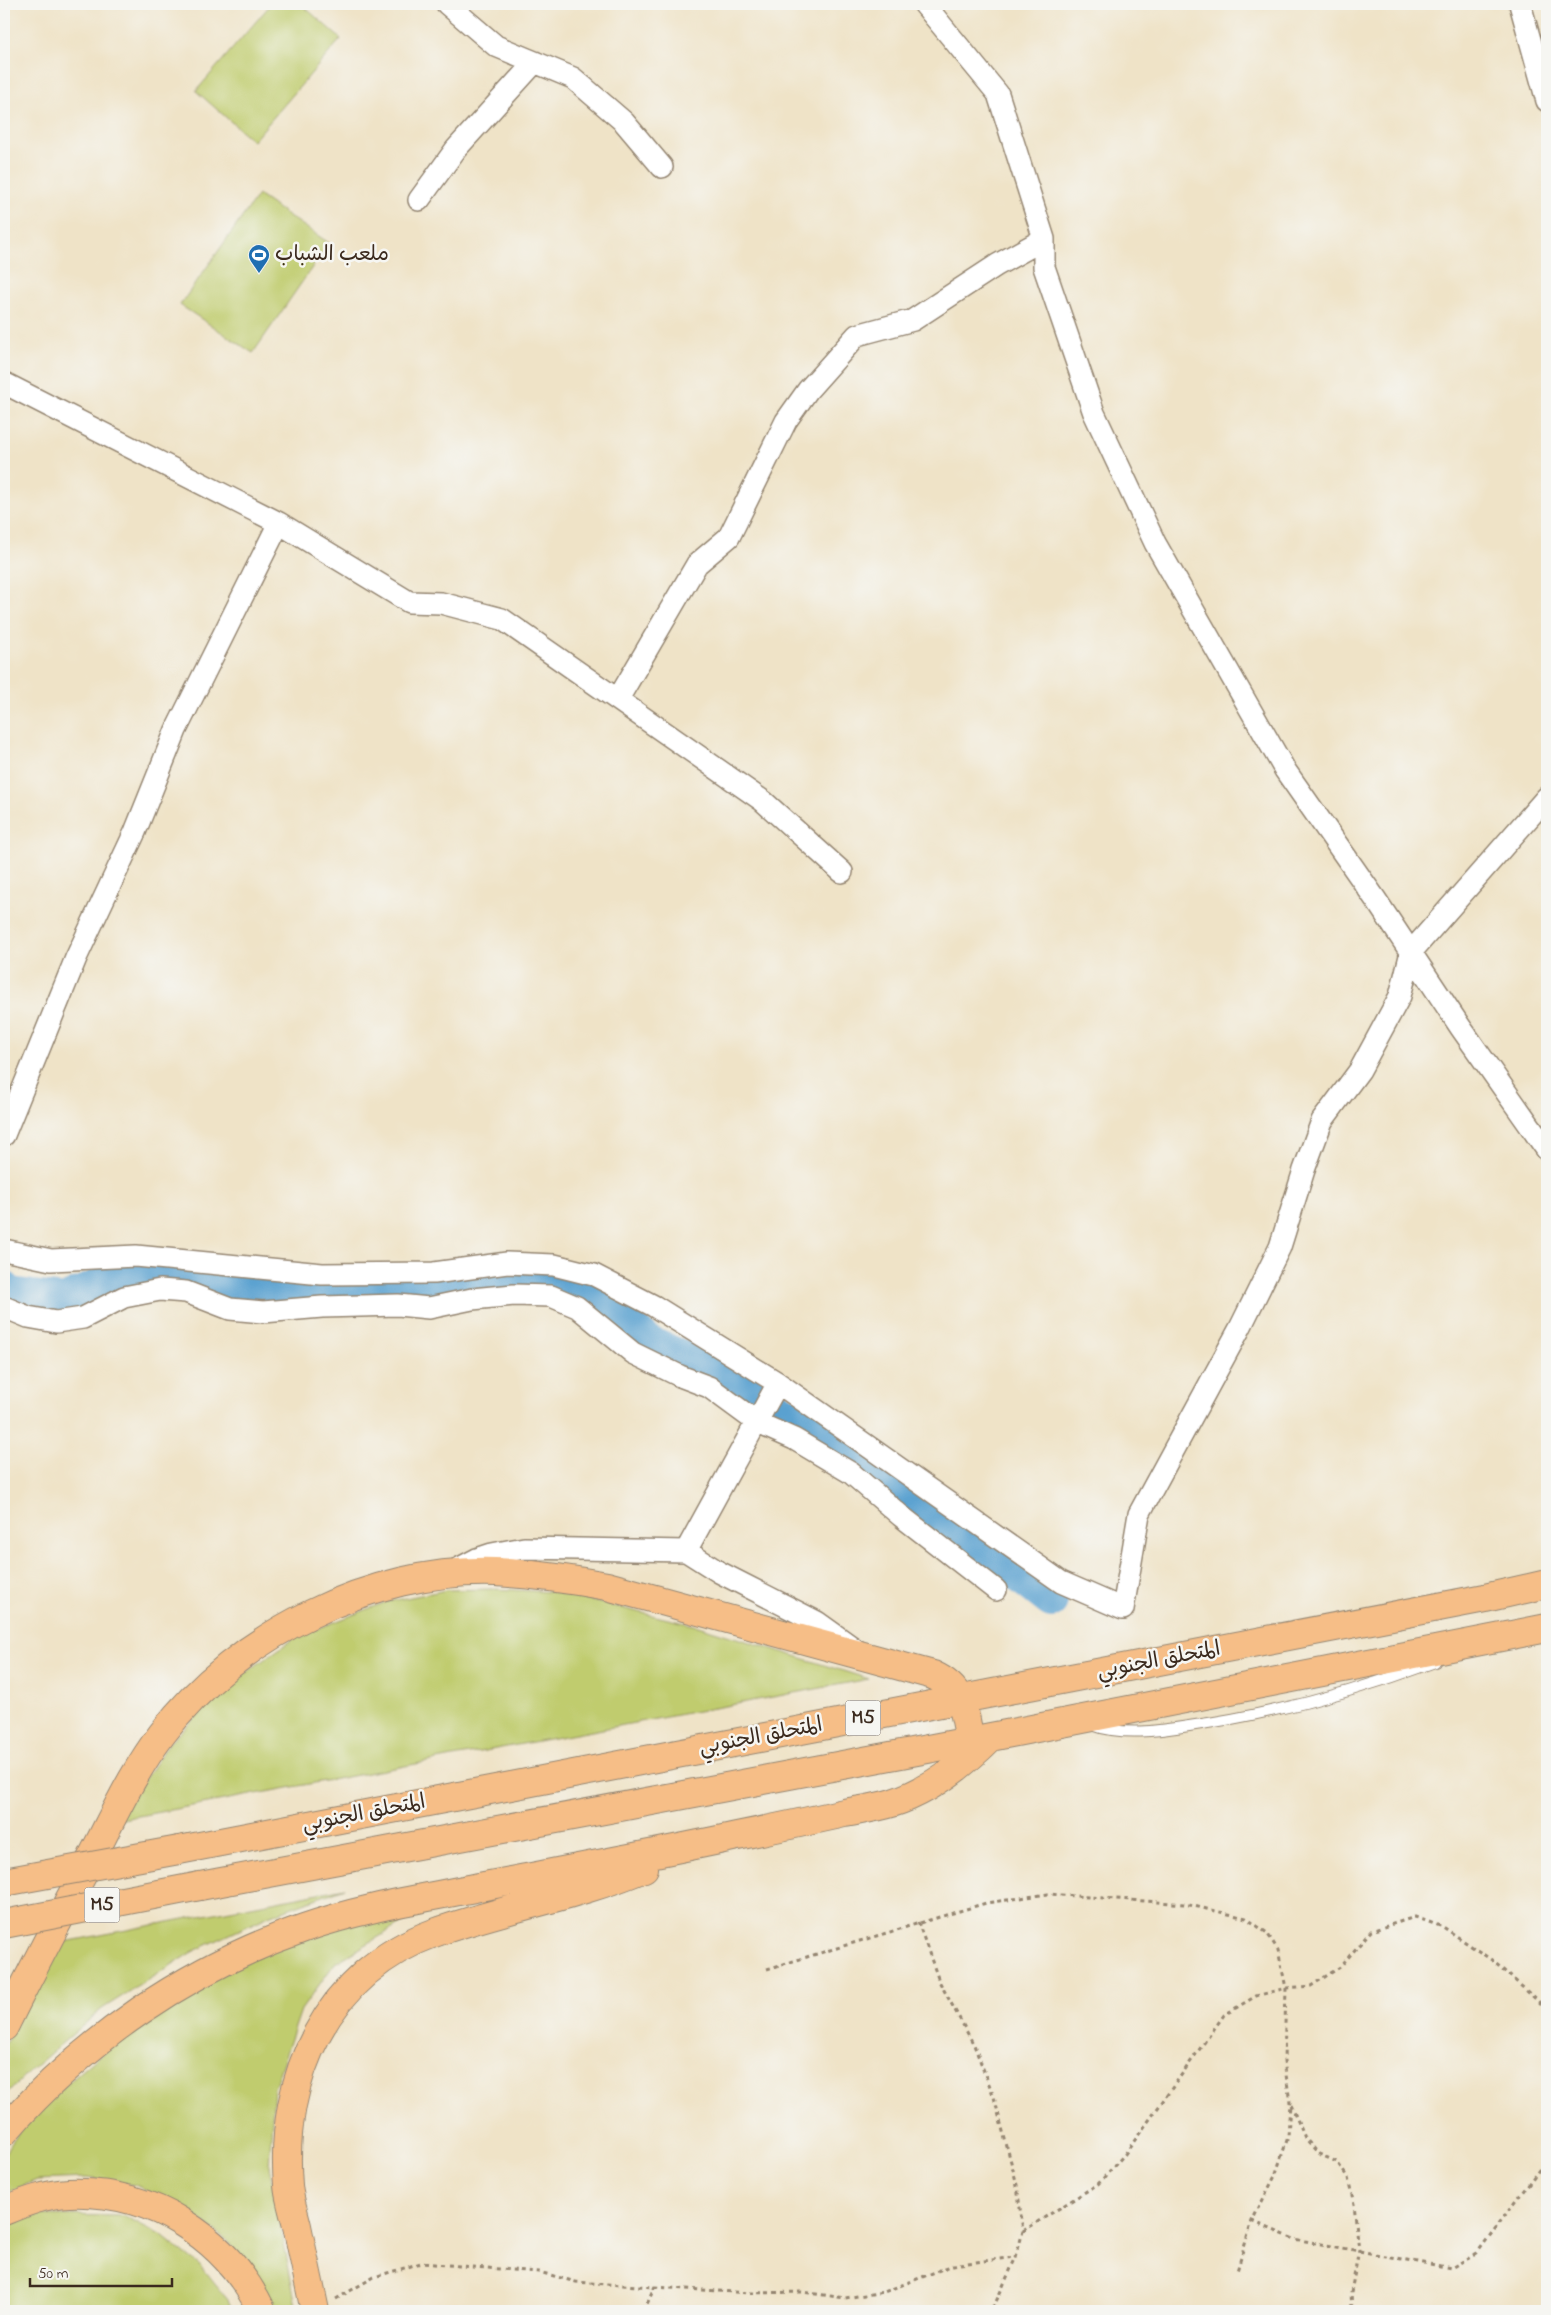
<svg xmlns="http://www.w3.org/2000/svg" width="1551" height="2315" viewBox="0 0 1551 2315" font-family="'Indie Flower','Playpen Sans Arabic',sans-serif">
<rect width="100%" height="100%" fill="#f6f6f2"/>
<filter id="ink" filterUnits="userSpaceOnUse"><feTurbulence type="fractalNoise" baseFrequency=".02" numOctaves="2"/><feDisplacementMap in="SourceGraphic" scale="10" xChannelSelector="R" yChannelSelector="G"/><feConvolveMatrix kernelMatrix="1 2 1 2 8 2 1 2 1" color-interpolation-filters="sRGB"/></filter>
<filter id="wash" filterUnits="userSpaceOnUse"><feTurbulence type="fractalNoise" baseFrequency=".0096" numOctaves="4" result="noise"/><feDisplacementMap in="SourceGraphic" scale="20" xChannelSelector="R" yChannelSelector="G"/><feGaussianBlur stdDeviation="1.12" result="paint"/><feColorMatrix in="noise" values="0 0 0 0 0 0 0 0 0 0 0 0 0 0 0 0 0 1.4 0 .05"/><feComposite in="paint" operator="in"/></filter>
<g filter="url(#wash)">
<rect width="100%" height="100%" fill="#efe3c7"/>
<path fill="#c0cc6e" stroke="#7e7b46" d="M271 4H301L341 39 253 141 196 91Z
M258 195 329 243 253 353 180 305Z
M494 1589 553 1592 698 1626 869 1679 117 1820 169 1743 231 1683 296 1637 386 1602 446 1590Z
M345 1888 271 1915 192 1952 102 2009 31 2070 4 2097V2047L54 1944Z
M480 1892 409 1919 335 1963 301 2010 274 2088 269 2166 297 2311H270L258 2280 227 2240 184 2208 135 2185 86 2178 37 2180 4 2194V2154L20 2131 62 2088 129 2031 220 1975 295 1937Z
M40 2215 125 2216 162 2236 200 2266 228 2300 233 2311H4V2226Z"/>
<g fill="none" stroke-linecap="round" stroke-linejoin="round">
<path stroke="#5aa1d0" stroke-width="34" d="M4 1288 11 1294 63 1301 114 1279 161 1270 201 1275 252 1294 329 1290 395 1295 445 1292 501 1280 562 1283 613 1312 649 1343 711 1369 871 1462 913 1502 969 1542 999 1560 1051 1601"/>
</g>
</g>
<g filter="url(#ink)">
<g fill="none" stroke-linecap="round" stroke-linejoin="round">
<g stroke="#958672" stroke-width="12">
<path id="service" d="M1092 1725C1122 1736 1158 1731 1189 1726 1273 1714 1355 1692 1435 1662"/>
</g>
<g stroke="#958672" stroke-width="24">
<path id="minor" d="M447 4 496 46 573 78 624 122 662 167
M924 4 998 94 1044 239V267L1094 413 1155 543 1285 770 1376 900 1461 1028 1547 1150
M1520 4 1547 101
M419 200 456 149 535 62
M4 383 279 523 409 602 441 603 502 619 763 801 842 872
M618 699 697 564 729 537 786 421 808 390 857 335 913 320 997 265 1044 239
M4 1135 76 958 135 832 176 730 279 523
M4 1250 51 1260 136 1256 322 1274 434 1273 507 1263 554 1265 594 1275 654 1306 778 1383 1061 1582 1123 1609 1139 1514 1240 1328 1280 1247 1304 1170 1322 1121 1360 1070 1400 996 1411 952 1547 797
M4 1307 28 1317 56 1322 83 1318 124 1297 160 1290 186 1292 230 1309 263 1312 322 1307 398 1305 429 1308 472 1299 514 1295 551 1296 577 1307 633 1353 680 1376 709 1387 758 1423 794 1439 851 1473 901 1516 996 1590
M686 1551 778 1383
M452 1572 477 1559 492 1554 524 1548 686 1551 719 1572 817 1622 859 1652"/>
</g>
<g stroke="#958672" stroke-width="30">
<path id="trunk" d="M179 1850 1485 1598 1547 1584
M200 1886 970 1741 1547 1628
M4 2027C32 1970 62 1913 92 1857 114 1815 133 1772 162 1734 236 1635 372 1568 495 1572 533 1574 570 1579 607 1586L933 1675C964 1689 964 1711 970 1741
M4 2132C84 2040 188 1968 304 1928 361 1908 420 1899 479 1887 567 1870 655 1854 742 1835 776 1828 810 1821 844 1813 860 1810 876 1808 892 1803 930 1791 963 1765 991 1737
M4 2211C25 2202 46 2194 69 2193 152 2190 226 2237 262 2311
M315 2311C309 2283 303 2254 297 2226 294 2213 289 2199 288 2185 279 2077 327 1972 434 1933 503 1908 576 1897 644 1868"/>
</g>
<path stroke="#958672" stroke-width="3" stroke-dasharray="4 4" stroke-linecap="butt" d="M918 1922 939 1981 974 2045 994 2097 1017 2185 1023 2231 1016 2257 995 2304 989 2311
M767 1969 986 1903 1048 1894 1185 1904 1246 1918 1267 1933 1278 1950 1286 1988 1284 2061 1290 2102 1288 2137 1275 2176 1252 2221 1237 2271
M1291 2105 1305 2138 1319 2154 1337 2162 1348 2178 1354 2204 1359 2250 1351 2292 1352 2311
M1252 2221 1294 2239 1451 2268 1477 2253 1547 2159
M1023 2231 1098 2184 1125 2154 1224 2015 1256 1996 1286 1988 1311 1986 1340 1967 1371 1931 1415 1917 1443 1927 1493 1961 1547 2009
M336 2299 374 2277 421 2263 539 2272 576 2282 751 2293 802 2292 845 2298 884 2292 953 2265 1016 2257
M644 2311 655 2286"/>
<use href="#service" stroke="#fff" stroke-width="10"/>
<use href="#minor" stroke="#fff" stroke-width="21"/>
<use href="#trunk" stroke="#f6be87" stroke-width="28"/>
<g stroke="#958672" stroke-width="30" stroke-linecap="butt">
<path id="trunk-bridge" d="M4 1882 179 1850
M4 1924 200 1886"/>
</g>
<use href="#trunk-bridge" stroke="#f6be87" stroke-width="28"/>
</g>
</g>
<defs>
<g id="stadium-pin" transform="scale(1.125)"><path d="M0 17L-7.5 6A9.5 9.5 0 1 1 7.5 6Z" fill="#1f6fb2" stroke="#f6f6f2"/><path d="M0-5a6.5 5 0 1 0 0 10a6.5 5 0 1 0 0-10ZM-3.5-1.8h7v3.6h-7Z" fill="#fff"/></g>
</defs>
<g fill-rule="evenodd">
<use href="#stadium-pin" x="259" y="255"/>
</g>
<g text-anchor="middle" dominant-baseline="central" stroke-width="5" stroke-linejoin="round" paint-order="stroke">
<g fill="#f6f6f2" stroke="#73675e" stroke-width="1">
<rect x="845.5" y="1700.5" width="35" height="35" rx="4"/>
<rect x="84.5" y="1887.5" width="35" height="35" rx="4"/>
</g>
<g font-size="20" font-weight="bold" fill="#3b2a1e">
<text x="863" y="1718">M5</text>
<text x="102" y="1905">M5</text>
</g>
<g font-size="21" fill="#3b2a1e" stroke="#f6f6f2" text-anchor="start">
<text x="275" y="255">ملعب الشباب</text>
</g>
<g font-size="21" fill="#3b2a1e" stroke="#f6f6f2">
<text transform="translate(1159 1661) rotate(-11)">المتحلق الجنوبي</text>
<text transform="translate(761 1737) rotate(-11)">المتحلق الجنوبي</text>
<text transform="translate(364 1814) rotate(-11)">المتحلق الجنوبي</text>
</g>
</g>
<rect width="1551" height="2315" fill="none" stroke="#f6f6f2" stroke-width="20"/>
<path d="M30 2278v8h142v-8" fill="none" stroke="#3b2a1e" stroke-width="2.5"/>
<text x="38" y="2278" font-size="15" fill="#3b2a1e" stroke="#f6f6f2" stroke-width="4" paint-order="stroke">50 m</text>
</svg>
